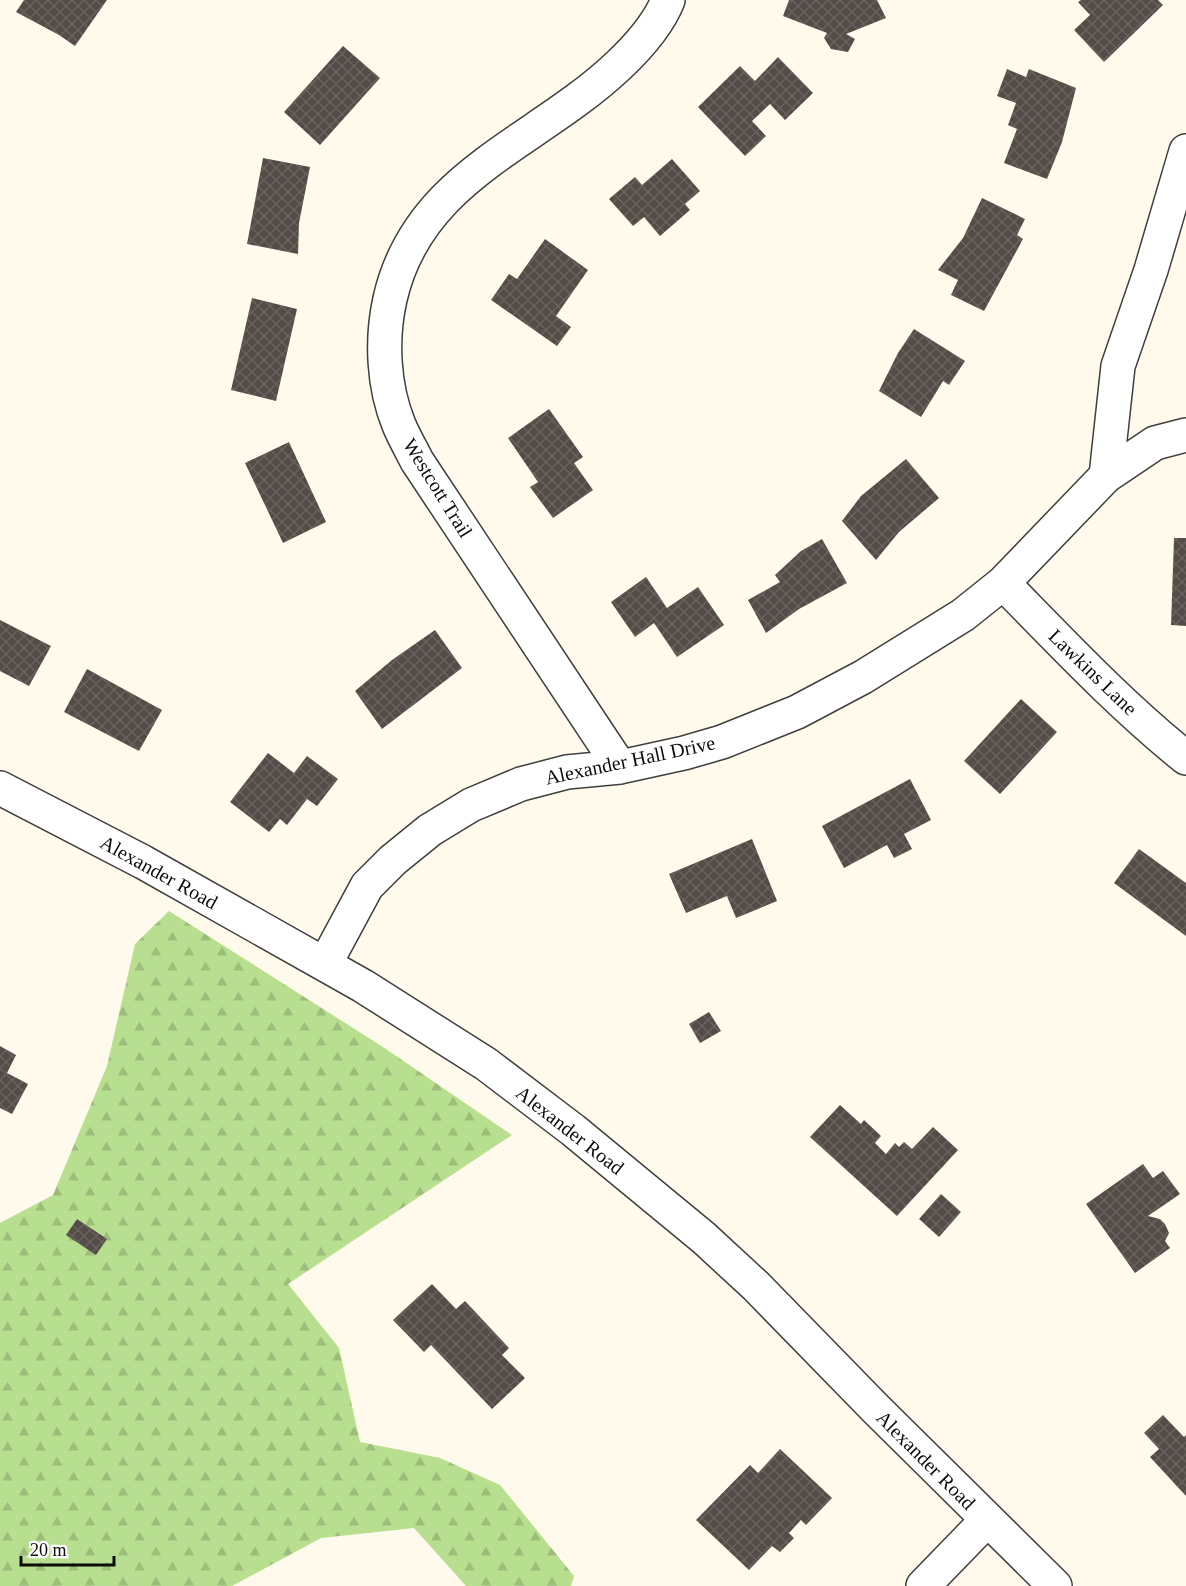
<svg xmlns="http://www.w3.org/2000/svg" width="1186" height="1586" viewBox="0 0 1186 1586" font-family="Georgia,serif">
<defs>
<pattern id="forest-firs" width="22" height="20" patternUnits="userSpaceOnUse" patternTransform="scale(1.5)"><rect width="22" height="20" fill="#b8df8f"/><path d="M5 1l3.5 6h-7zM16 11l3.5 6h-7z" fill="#9dbe7a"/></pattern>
<pattern id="building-cross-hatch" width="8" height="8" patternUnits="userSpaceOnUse" patternTransform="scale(1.5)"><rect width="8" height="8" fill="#554c47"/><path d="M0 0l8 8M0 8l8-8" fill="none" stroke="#68615d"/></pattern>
</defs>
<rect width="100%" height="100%" fill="#fffaeb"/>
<path fill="url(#forest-firs)" d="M169 911 383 1047 512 1135 288 1284 339 1348 360 1442 440 1458 500 1485 574 1576 571 1586H466L414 1528 321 1538 232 1586H0V1223L53 1195 107 1066 135 944Z"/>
<path fill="url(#building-cross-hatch)" d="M24 0H107L75 46 59 35 16 12Z
M789 0H877L886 18 846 34 855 39 848 52 831 49 824 38 827 33 783 16Z
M1081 0H1158L1163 5 1104 62 1074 30 1090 15 1078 2Z
M343 46 380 78 320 145 284 112Z
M778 57 813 93 785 120 770 104 752 121 766 136 745 156 698 107 740 66 755 81Z
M1007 69 1026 77 1029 69 1076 88 1062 142 1047 179 1004 163 1017 129 1008 125 1016 103 997 96Z
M263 158 310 167 299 223 298 254 247 244Z
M672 159 700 191 685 204 690 210 660 236 644 217 633 226 609 199 635 177 642 185Z
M982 198 1025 219 1017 235 1023 239 984 311 951 295 958 280 938 270 963 238Z
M545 239 588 270 556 316 571 327 557 346 491 300 509 274 517 279Z
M252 298 297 309 276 401 231 390Z
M914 329 965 361 949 385 943 381 921 417 879 391 898 353Z
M549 409 583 457 574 463 593 490 553 518 530 487 538 482 508 438Z
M289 442 326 522 283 543 245 463Z
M906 459 939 498 899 532 876 560 842 521 861 496Z
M1174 538H1186V626L1171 625Z
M822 539 847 583 799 609 766 633 748 600 780 582 775 575 801 551Z
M646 577 667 608 698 587 724 625 677 657 654 623 635 637 611 602Z
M0 620 51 646 29 686 0 671Z
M435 630 462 668 382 729 355 691 392 660Z
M87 669 162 710 139 751 64 712Z
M1021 699 1057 732 1000 794 964 761Z
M268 753 294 773 307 756 338 779 317 806 307 799 287 825 280 819 269 832 230 802Z
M910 779 931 820 904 834 912 849 894 858 887 845 844 868 822 826Z
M752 839 777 901 736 918 727 896 686 913 669 874Z
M1139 849 1186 883V936L1114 883Z
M709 1012 721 1031 700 1043 689 1024Z
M0 1046 16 1055 7 1073 28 1084 12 1114 0 1108Z
M840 1105 861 1124 864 1120 881 1136 875 1143 886 1154 895 1143 899 1147 904 1142 912 1149 933 1127 958 1150 897 1216 810 1137Z
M1143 1164 1153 1178 1163 1171 1180 1194 1148 1216 1160 1219 1165 1224 1169 1233 1165 1241 1170 1248 1135 1273 1086 1204Z
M941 1194 961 1212 939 1237 919 1219Z
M77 1219 107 1239 96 1255 66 1235Z
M432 1284 456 1309 465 1301 509 1348 502 1355 525 1378 492 1409 431 1345 424 1352 393 1320Z
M1163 1415 1184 1437 1186 1435V1496L1150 1457 1159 1449 1144 1433Z
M780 1449 832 1498 806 1525 801 1520 789 1533 794 1538 780 1552 772 1546 749 1570 696 1520 750 1465 758 1473Z"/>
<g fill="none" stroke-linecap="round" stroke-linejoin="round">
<g stroke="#3f3f3f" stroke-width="36">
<path id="minor" d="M1106 476 1118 366 1151 270 1186 151
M1003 583C1062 643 1120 705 1186 758
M620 767 417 461C411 449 404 437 399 425 383 386 381 339 390 299 418 175 536 144 619 65 638 47 658 25 668 0
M0 788 143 862 363 986 486 1064 573 1130 704 1238 756 1286 876 1409 1055 1586
M325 964 367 886 393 860 430 830 471 805 521 784 567 772 620 767 684 753 722 742 797 712 863 677 963 615 1003 583 1106 476 1155 443 1186 435
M923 1586 987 1520"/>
</g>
<use href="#minor" stroke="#fff" stroke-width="33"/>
</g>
<g text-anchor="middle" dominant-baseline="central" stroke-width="6" stroke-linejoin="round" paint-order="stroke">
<g font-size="20" fill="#0c0c0c" stroke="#fff">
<text transform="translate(438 488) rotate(58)">Westcott Trail</text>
<text transform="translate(1093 672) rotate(44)">Lawkins Lane</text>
<text transform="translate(630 760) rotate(-12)">Alexander Hall Drive</text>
<text transform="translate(159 872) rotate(29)">Alexander Road</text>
<text transform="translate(570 1130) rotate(38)">Alexander Road</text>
<text transform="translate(926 1460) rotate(45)">Alexander Road</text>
</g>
</g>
<path d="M21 1556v9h93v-9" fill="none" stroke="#0c0c0c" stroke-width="3"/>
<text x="30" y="1556" font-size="18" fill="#0c0c0c" stroke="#ffffff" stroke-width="4.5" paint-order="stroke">20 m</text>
</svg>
